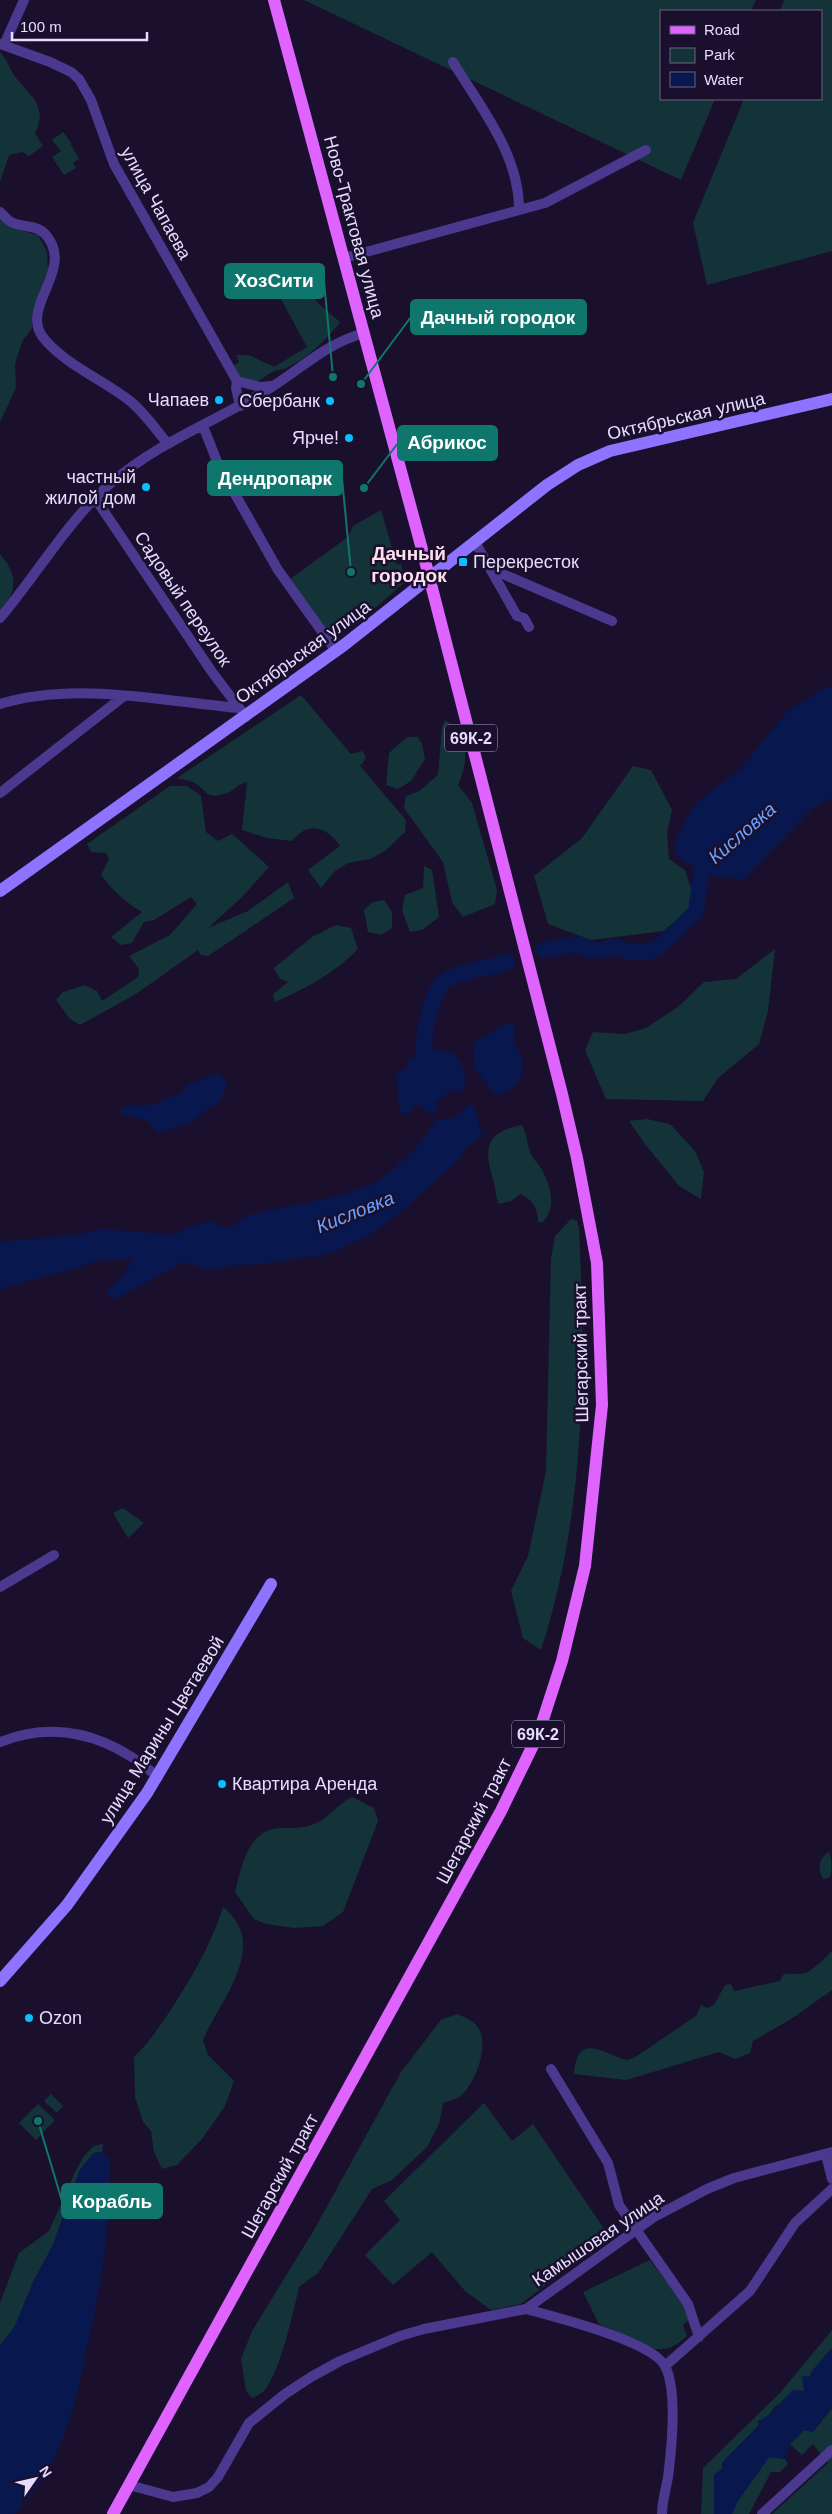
<svg xmlns="http://www.w3.org/2000/svg" width="832" height="2514" viewBox="0 0 832 2514" font-family="Arial,sans-serif">
<rect width="100%" height="100%" fill="#1a102d"/>
<path fill="#133338" d="M304 0H756L751 11H661V99H715L681 180Z
M784 0H832V251L707 285 693 223 744 99H821V11H780Z
M0 52C6 58 8 65 12 72 26 94 50 103 35 133L43 146 29 156 22 152 9 155 0 182Z
M63 132 72 144 68 146 71 145 79 159 73 163 76 168 64 175 52 157 61 151 52 140Z
M0 218 13 228 38 235 47 252 48 269 32 313V328L22 342 15 364 16 388 0 422Z
M298 278 318 303 340 322C327 340 305 360 284 369 280 370 276 370 273 372 264 375 262 383 249 382 240 381 237 373 233 366L239 362 236 355H249L274 367 307 347 281 299 285 286Z
M381 510 397 565 401 564 405 582C388 596 350 634 328 634L290 579 348 537 353 526Z
M0 554C19 576 17 590 0 613Z
M301 695 351 754 363 751 366 758 360 766 406 820 405 832 385 851 370 859 348 863 335 871 321 888 308 870 340 846C332 834 319 824 305 830 300 832 295 838 292 841L267 838 242 830 247 782C237 784 235 790 227 793 205 801 207 789 193 782 188 780 182 779 177 778Z
M445 720C470 735 469 760 458 785L472 803 497 890 495 904 463 917 452 902 443 862 404 808 406 796 419 791 438 775 442 727Z
M407 737H418L422 744 425 759 411 781 398 789 386 785 389 753Z
M633 766 651 770 672 810 667 832 669 859 685 870 696 903 664 931 591 940 548 924 534 876 582 838Z
M170 786H187L201 796 206 832 218 841 232 834 269 867 242 897 208 928 248 911 288 882 294 898 208 956 201 955 198 950 136 994 80 1025 70 1019 56 1000 63 992 85 985 97 991 102 1001 138 977 139 969 129 956 170 935 197 904 191 897 154 920 144 922 132 943 121 945 111 937 142 912C125 902 113 891 101 875L109 859 106 853 91 852 87 844Z
M424 866 432 870 439 917 422 930 410 932 402 910 405 895 423 888Z
M384 900 392 912V928L381 935 368 932 364 910 373 902Z
M336 925 351 928 358 949C332 975 308 987 275 1002L273 994 288 982 280 979 274 968 312 937Z
M775 949 768 1011 759 1044 718 1078 703 1101 606 1099 585 1050 593 1032 625 1034 646 1028 678 1007 704 982 736 979Z
M647 1119 670 1124 695 1151 704 1172 701 1199 679 1186 645 1144 629 1121Z
M522 1125C527 1134 527 1145 531 1154 533 1159 538 1163 540 1167 551 1184 557 1207 543 1222H538C538 1209 533 1199 520 1194L511 1201 499 1204C495 1196 496 1190 494 1182 483 1149 485 1132 522 1125Z
M571 1219 577 1221 579 1228C586 1370 585 1515 541 1650L523 1638 511 1591 528 1556 546 1471 551 1259 555 1236Z
M123 1508 144 1523 128 1538 113 1513Z
M352 1797 374 1808 378 1821 343 1912 323 1926 294 1928 266 1924 254 1919 235 1892C241 1869 246 1836 273 1829 285 1826 300 1830 311 1825 328 1820 337 1804 352 1797Z
M829 1852C832 1859 832 1869 830 1877L824 1879C817 1870 818 1859 829 1852Z
M223 1907C271 1945 220 2000 203 2040L208 2055 234 2081 225 2106 202 2139 177 2165 162 2169 154 2152 151 2131 143 2122 135 2097 134 2057C149 2043 159 2027 170 2011 192 1977 211 1945 223 1907Z
M832 1951V1990L791 2019 753 2041 750 2053 735 2059 719 2052 626 2080 574 2074C577 2031 602 2053 627 2060L634 2058 696 2016 701 2005 707 2008 714 2005 725 1985 731 1984 734 1991 780 1981 783 1975C791 1972 799 1976 807 1972 815 1968 825 1958 832 1951Z
M457 2014C463 2017 470 2019 474 2023 493 2038 476 2083 461 2096 456 2100 448 2101 443 2103L439 2124 427 2147 392 2180 372 2189 318 2273 299 2287C293 2313 280 2374 263 2392 260 2394 256 2396 252 2398L246 2391 241 2359 252 2331 314 2230 401 2072 441 2020Z
M51 2094 63 2106 57 2113 44 2101Z
M484 2103 512 2141 533 2124 609 2236 521 2304 491 2310 465 2291 432 2252 393 2285 365 2255 400 2220 384 2201Z
M38 2104 55 2120 36 2140 19 2123Z
M103 2144 102 2152 94 2153 80 2170 53 2245 34 2280 15 2326 0 2346V2303L19 2253 49 2231 76 2170 84 2156 94 2146Z
M650 2260 684 2306 689 2320 683 2325 687 2336C677 2345 670 2350 655 2349L599 2324 583 2292Z
M832 2330V2348L812 2371 804 2391 774 2407 769 2417 758 2421 759 2425 722 2463C724 2472 717 2481 715 2490 713 2497 715 2506 714 2514H701L703 2468 780 2393Z
M832 2408V2514H772L828 2463 813 2444 802 2455 790 2444 804 2430 813 2432Z
M769 2457 785 2459 788 2464 780 2472H771L749 2514H732L737 2502Z"/>
<path fill="#08174e" d="M832 684V797L811 810 743 880 701 873 677 856 674 841 696 803 741 768 787 711Z
M513 1023 515 1029 514 1042C529 1065 526 1084 500 1095L493 1092 474 1067V1043L501 1026Z
M426 1027 431 1033 432 1048C438 1052 444 1049 451 1053 464 1061 469 1078 463 1092L453 1090 436 1103 437 1109 434 1116 417 1104 413 1106 411 1114 400 1113 396 1076 408 1066 406 1061 411 1057H415L418 1053 414 1042Z
M220 1073 227 1085C219 1114 203 1105 192 1124H185L159 1133 146 1120 123 1115 120 1111C131 1102 142 1107 154 1104 164 1102 167 1096 180 1094L188 1084Z
M471 1104C479 1112 477 1125 483 1135L467 1147 456 1162 400 1213 368 1236 329 1254 263 1264 234 1265 209 1270 184 1262 117 1298H110L107 1290C124 1274 135 1269 131 1244L123 1246 104 1258 74 1269 0 1289V1242L81 1234 100 1229 176 1235 187 1227 213 1221C218 1224 223 1229 230 1227 237 1225 241 1217 249 1215 283 1206 351 1198 379 1180 395 1169 430 1137 435 1119 450 1123 459 1114 471 1104Z
M102 2152 110 2159C111 2220 102 2280 89 2339 80 2379 73 2422 54 2459 44 2478 29 2497 15 2514H0V2346L15 2326 34 2280 53 2245 80 2170 94 2153Z
M832 2348V2408L813 2432 804 2430 790 2444 785 2459 769 2457 737 2502 732 2514H714V2475L723 2468 722 2463 759 2425 758 2421C772 2416 781 2401 793 2390L804 2391 802 2376 811 2377 812 2371Z"/>
<g fill="none" stroke-linecap="round" stroke-linejoin="round">
<path stroke="#08174e" stroke-width="16" d="M544 950 578 944 591 951 618 947 628 952H648L658 948 696 912 701 873 705 861 712 854
M423 1049C426 1028 429 989 450 978 468 969 489 969 507 962
M92 1253 155 1250"/>
<path stroke="#4a398e" stroke-width="10" d="M0 44 50 62 71 72 79 79 91 100 114 164 237 381 260 387 271 386
M4 45 24 0
M453 62C481 108 519 154 519 209
M0 212C4 215 7 220 11 222 23 228 37 224 46 235 75 269 21 305 42 336 63 364 104 380 130 401 145 413 156 430 168 444
M344 258 545 203 646 150
M237 381 236 388 240 406
M203 426 218 464 278 570 336 651
M95 498 212 672 246 717
M475 542 517 616 524 618 529 627
M491 569 612 621
M0 618C36 576 69 519 111 483 156 444 213 422 264 392 299 371 324 344 364 333
M0 704C74 681 163 701 239 708
M0 793 124 696
M0 1587 54 1555
M0 1742C59 1719 112 1737 158 1777
M551 2069 608 2163 619 2205 688 2304 699 2337
M826 2155 832 2179
M526 2309C555 2317 652 2341 665 2366 677 2389 672 2443 669 2469 668 2484 662 2498 662 2514
M665 2366 750 2291 795 2223 832 2189
M129 2485 173 2497 197 2493 209 2487 218 2477 249 2423 285 2394 311 2377 340 2361 400 2336 424 2329 526 2309 654 2217 707 2189 734 2178 832 2152
M762 2514 832 2450"/>
<path stroke="#8d73ff" stroke-width="12" d="M0 891 344 645 547 485 578 465 610 451 832 399
M0 1981 67 1905 147 1793 271 1584"/>
<path stroke="#de63ff" stroke-width="12" d="M113 2514 501 1811 538 1735 562 1661 585 1566 602 1405 597 1263 577 1158 562 1094 423 553 274 0"/>
</g>
<g fill="#08bfff" stroke="#1a102d" stroke-width="2">
<circle cx="219" cy="400" r="5"/>
<circle cx="330" cy="401" r="5"/>
<circle cx="349" cy="438" r="5"/>
<circle cx="146" cy="487" r="5"/>
<rect x="458" y="557" width="10" height="10" rx="2.5"/>
<circle cx="222" cy="1784" r="5"/>
<circle cx="29" cy="2018" r="5"/>
</g>
<g text-anchor="middle" dominant-baseline="central" stroke-width="5" stroke-linejoin="round" paint-order="stroke">
<g fill="#1a102d" stroke="#a99fc0" stroke-width="1">
<rect x="445" y="724.5" width="52" height="27" rx="4"/>
<rect x="512" y="1720.5" width="52" height="27" rx="4"/>
</g>
<g font-size="16" font-weight="bold" fill="#e6dcff">
<text x="471" y="738">69К-2</text>
<text x="538" y="1734">69К-2</text>
</g>
<g font-size="18" fill="#e6dcff" stroke="#1a102d">
<text transform="translate(156 203) rotate(61)">улица Чапаева</text>
<text transform="translate(354 227) rotate(75)">Ново-Трактовая улица</text>
<text transform="translate(686 416) rotate(-13)">Октябрьская улица</text>
<text transform="translate(183 599) rotate(56)">Садовый переулок</text>
<text transform="translate(303 652) rotate(-36)">Октябрьская улица</text>
<text transform="translate(581 1353) rotate(-91)">Шегарский тракт</text>
<text transform="translate(162 1730) rotate(-58)">улица Марины Цветаевой</text>
<text transform="translate(474 1821) rotate(-62)">Шегарский тракт</text>
<text transform="translate(280 2176) rotate(-61)">Шегарский тракт</text>
<text transform="translate(598 2239) rotate(-34)">Камышовая улица</text>
</g>
<g font-size="18" fill="#e6dcff" stroke="#1a102d" text-anchor="end">
<text x="209" y="400">Чапаев</text>
<text x="320" y="401">Сбербанк</text>
<text x="339" y="438">Ярче!</text>
<text x="136" y="477">частный<tspan x="136" dy="21">жилой дом</tspan></text>
<text x="473" y="562" text-anchor="start">Перекресток</text>
<text x="232" y="1784" text-anchor="start">Квартира Аренда</text>
<text x="39" y="2018" text-anchor="start">Ozon</text>
</g>
<g font-size="19" font-weight="bold" fill="#ffdeee" stroke="#1a102d">
<text x="409" y="553">Дачный<tspan x="409" dy="22">городок</tspan></text>
</g>
<g font-size="19" font-style="italic" fill="#6aa2ff" stroke="#1a102d">
<text transform="translate(742 833) rotate(-41)">Кисловка</text>
<text transform="translate(355 1212) rotate(-22)">Кисловка</text>
</g>
</g>
<path fill="none" stroke="#0f766e" stroke-width="2" d="M333 377L324 281M361 384L411 317M364 488L398 443M351 572L342 478M38 2121L62 2201"/>
<g fill="#0f766e" stroke="#1a102d" stroke-width="2">
<circle cx="333" cy="377" r="5"/>
<circle cx="361" cy="384" r="5"/>
<circle cx="364" cy="488" r="5"/>
<circle cx="351" cy="572" r="5"/>
<circle cx="38" cy="2121" r="5"/>
</g>
<g fill="#0f766e" stroke="#0f766e" stroke-width="2">
<rect x="225" y="264" width="99" height="34" rx="5"/>
<rect x="411" y="300" width="175" height="34" rx="5"/>
<rect x="398" y="426" width="99" height="34" rx="5"/>
<rect x="208" y="461" width="134" height="34" rx="5"/>
<rect x="62" y="2184" width="100" height="34" rx="5"/>
</g>
<g font-size="19" text-anchor="middle" font-weight="bold" fill="#fff">
<text x="274" y="287">ХозСити</text>
<text x="498" y="324">Дачный городок</text>
<text x="447" y="449">Абрикос</text>
<text x="275" y="485">Дендропарк</text>
<text x="112" y="2208">Корабль</text>
</g>
<rect x="660" y="10" width="162" height="90" fill="#1a102d" stroke="#6c6281"/>
<rect x="670" y="26" width="25" height="8" fill="#de63ff" stroke="#6c6281"/>
<text x="704" y="35" font-size="15" fill="#e6dcff">Road</text>
<rect x="670" y="48" width="25" height="15" fill="#133338" stroke="#6c6281"/>
<text x="704" y="60" font-size="15" fill="#e6dcff">Park</text>
<rect x="670" y="72" width="25" height="15" fill="#08174e" stroke="#6c6281"/>
<text x="704" y="85" font-size="15" fill="#e6dcff">Water</text>
<g transform="translate(35 2479) rotate(56)" stroke="#1a102d" stroke-width="4" paint-order="stroke">
<path d="M0-4L9 19L0 12L-9 19Z" fill="#e6dcff"/>
<text y="-8" font-size="14" font-weight="bold" text-anchor="middle" fill="#e6dcff">N</text>
</g>
<path d="M12 32v8h135v-8" fill="none" stroke="#e6dcff" stroke-width="2.5"/>
<text x="20" y="32" font-size="15" fill="#e6dcff" stroke="#1a102d" stroke-width="4" paint-order="stroke">100 m</text>
</svg>
